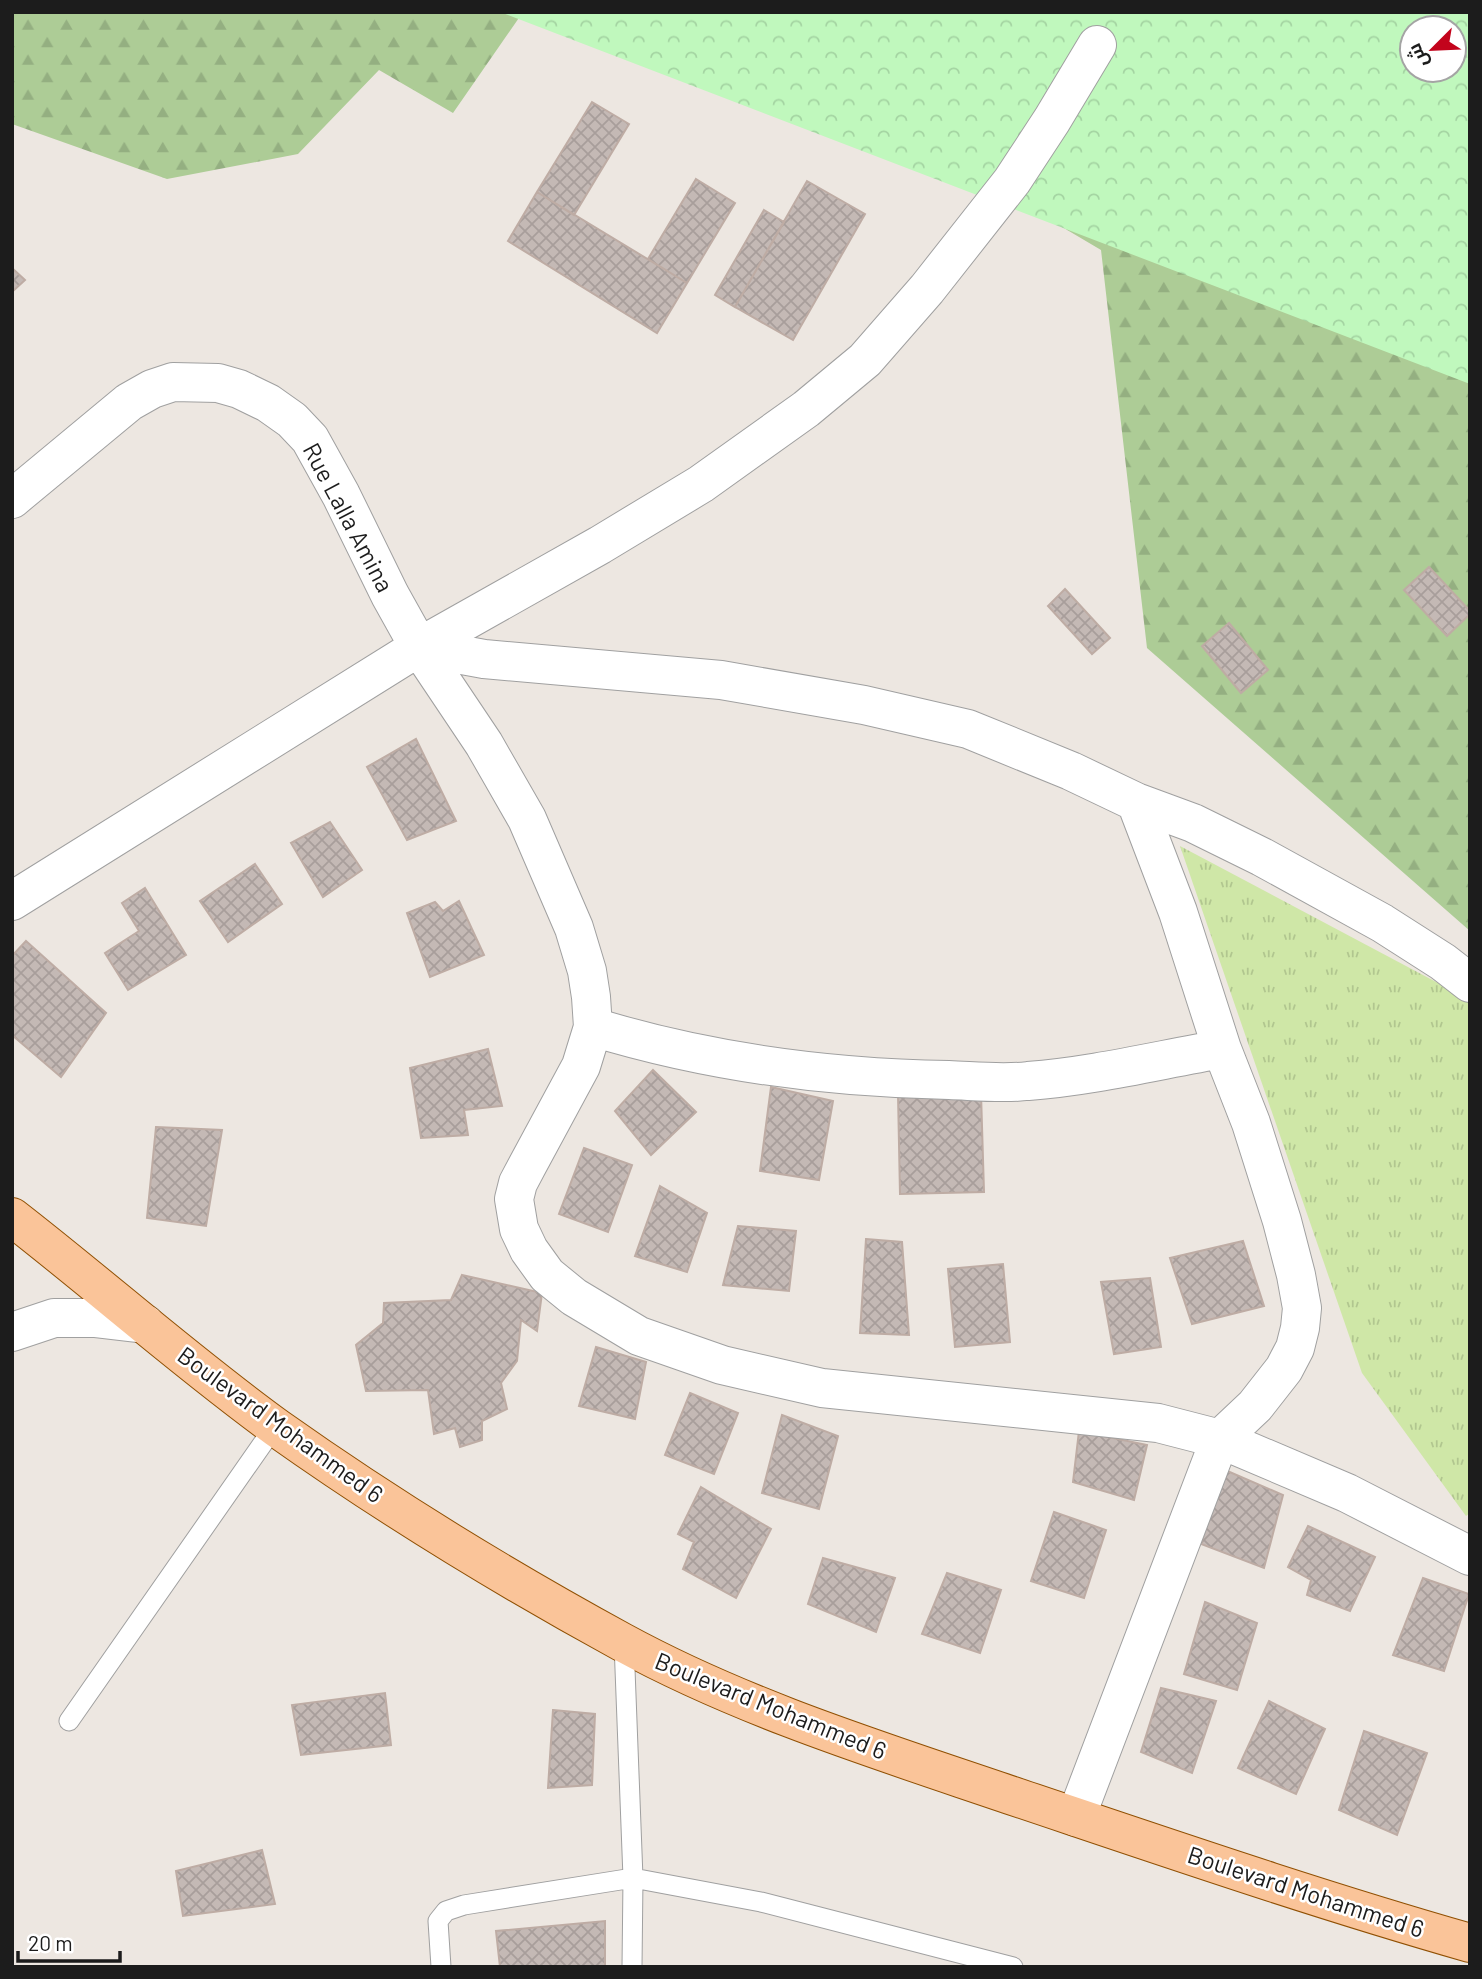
<svg xmlns="http://www.w3.org/2000/svg" width="1482" height="1979" viewBox="0 0 1482 1979" font-family="Barlow,Cairo,sans-serif">
<defs>
<pattern id="grass-tufts" width="24" height="20" patternUnits="userSpaceOnUse" patternTransform="scale(1.75)"><rect width="24" height="20" fill="#cfe7a7"/><path d="M3 7l-1-3M5 7V3M7 7l1-3M15 17l-1-3M17 17v-4M19 17l1-3" fill="none" stroke="#b1c68f"/></pattern>
<pattern id="forest-firs" width="22" height="20" patternUnits="userSpaceOnUse" patternTransform="scale(1.75)"><rect width="22" height="20" fill="#adcc96"/><path d="M5 1l3.5 6h-7zM16 11l3.5 6h-7z" fill="#94af81"/></pattern>
<pattern id="park-crowns" width="20" height="18" patternUnits="userSpaceOnUse" patternTransform="scale(1.75)"><rect width="20" height="18" fill="#c0f8bd"/><path d="M2 6a3 3 0 1 1 6 0M12 15a3 3 0 1 1 6 0" fill="none" stroke="#a4d4a2"/></pattern>
<pattern id="building-cross-hatch" width="8" height="8" patternUnits="userSpaceOnUse" patternTransform="scale(1.75)"><rect width="8" height="8" fill="#c4b9b5"/><path d="M0 0l8 8M0 8l8-8" fill="none" stroke="#a89e9b"/></pattern>
</defs>
<rect width="100%" height="100%" fill="#ede7e1"/>
<path fill="url(#grass-tufts)" d="M1180 846 1470 1000V1513L1466 1516 1362 1373Z"/>
<path fill="url(#forest-firs)" fill-rule="evenodd" d="M12 12H523L453 113 379 70 298 154 167 179 12 124Z
M699 12H1470V931L1147 648 1101 250ZM1412 28H1454V70H1412Z"/>
<path fill="url(#park-crowns)" fill-rule="evenodd" d="M500 12H1470V384ZM1412 28H1454V70H1412Z"/>
<path fill="url(#building-cross-hatch)" stroke="#beaca4" stroke-width="2" d="M592 102 629 124 574 215 537 192Z
M696 179 735 203 687 283 648 259Z
M807 181 865 214 793 340 735 307Z
M537 192 687 283 657 333 508 241Z
M764 210 784 222 735 307 715 295Z
M12 268 25 280 12 292Z
M1429 567 1470 611V614L1447 636 1404 590Z
M1065 589 1110 638 1092 654 1048 606Z
M1229 623 1268 670 1241 693 1202 646Z
M416 739 456 821 407 840 367 767Z
M330 822 362 870 323 897 291 843Z
M255 864 282 904 228 942 200 901Z
M145 888 186 955 128 990 105 953 139 931 122 903Z
M459 901 484 955 430 977 407 913 435 902 443 911Z
M26 941 106 1013 61 1077 12 1035V956Z
M488 1049 502 1106 464 1110 468 1135 421 1138 410 1068Z
M653 1070 696 1112 651 1155 615 1111Z
M771 1087 833 1101 819 1180 760 1171Z
M981 1093 984 1192 900 1194 898 1094Z
M156 1127 222 1130 206 1226 147 1218Z
M584 1148 632 1165 608 1232 559 1214Z
M660 1186 707 1213 687 1272 635 1256Z
M738 1226 796 1231 789 1291 723 1285Z
M866 1239 902 1242 909 1335 860 1333Z
M1243 1241 1264 1306 1192 1324 1170 1258Z
M1003 1264 1010 1342 955 1347 948 1269Z
M462 1275 542 1293 537 1331 521 1320 517 1361 501 1383 507 1409 482 1421V1440L460 1447 455 1428 434 1434 428 1390 366 1391 356 1345 383 1323 384 1303 451 1300Z
M1150 1278 1161 1347 1114 1354 1101 1282Z
M596 1347 646 1362 635 1419 579 1406Z
M690 1393 738 1413 714 1474 665 1455Z
M782 1415 838 1436 819 1509 762 1493Z
M1079 1431 1147 1445 1134 1500 1073 1482Z
M1225 1470 1283 1495 1264 1568 1201 1544Z
M701 1487 771 1529 736 1598 683 1569 694 1542 678 1534Z
M1054 1512 1106 1530 1084 1598 1031 1581Z
M1308 1526 1375 1557 1350 1611 1307 1595 1311 1580 1288 1567Z
M823 1558 895 1578 876 1632 808 1604Z
M947 1573 1001 1590 980 1653 922 1634Z
M1423 1578 1469 1594 1444 1671 1393 1655Z
M1205 1602 1257 1623 1237 1690 1184 1674Z
M1161 1688 1216 1701 1192 1773 1141 1752Z
M385 1693 391 1745 301 1755 292 1705Z
M1269 1701 1325 1729 1296 1794 1238 1768Z
M553 1710 595 1714 592 1785 548 1788Z
M1364 1731 1427 1753 1397 1835 1339 1810Z
M262 1850 275 1904 183 1916 176 1871Z
M605 1921V1967H500L496 1931Z"/>
<g fill="none" stroke-linecap="round" stroke-linejoin="round">
<g stroke="#a0a0a0" stroke-width="21">
<path id="service" d="M624 1643 633 1878 632 1967
M69 1721 275 1426
M441 1967 438 1921 446 1911 464 1905 633 1878 761 1902 1013 1967"/>
</g>
<g stroke="#a0a0a0" stroke-width="40">
<path id="minor" d="M12 499 129 402 152 389 173 382 218 383 239 389 268 403 292 420 310 439 341 495 390 595 419 647 484 744 527 819 574 928 587 971 591 997 593 1027 581 1066 527 1166 518 1183 514 1199 519 1229 529 1250 547 1275 574 1297 639 1336 722 1365 822 1388 1158 1423 1220 1439 1347 1493 1470 1556
M419 647 484 659 721 680 864 705 968 729 1071 771 1136 802 1193 823 1262 857 1382 923 1443 962 1470 983
M12 901 419 647 600 545 701 484 806 409 865 360 927 289 1012 181 1052 120 1097 45
M593 1027C708 1062 829 1078 949 1080 975 1081 1002 1084 1028 1081 1094 1076 1158 1060 1222 1049
M1076 1817 1220 1439 1255 1406 1284 1369 1295 1348 1300 1328 1302 1308 1296 1275 1282 1221 1251 1123 1222 1049 1178 912 1136 802"/>
</g>
<g stroke="#a0a0a0" stroke-width="40">
<path id="tertiary" d="M12 1332 54 1318H94L145 1324"/>
</g>
<g stroke="#905003" stroke-width="40">
<path id="primary" d="M12 1217C101 1286 186 1362 277 1428 387 1506 503 1577 622 1642 745 1709 881 1751 1013 1796 1165 1847 1316 1899 1470 1943"/>
</g>
<use href="#service" stroke="#fff" stroke-width="19"/>
<use href="#minor" stroke="#fff" stroke-width="38"/>
<use href="#tertiary" stroke="#fff" stroke-width="38"/>
<use href="#primary" stroke="#fac499" stroke-width="38"/>
</g>
<g text-anchor="middle" dominant-baseline="central" stroke-width="5" stroke-linejoin="round" paint-order="stroke">
<g font-size="24" fill="#1c1c1c" stroke="#fff">
<text transform="translate(349 517) rotate(62)">Rue Lalla Amina</text>
<text transform="translate(281 1424) rotate(36)">Boulevard Mohammed 6</text>
<text transform="translate(771 1705) rotate(22)">Boulevard Mohammed 6</text>
<text transform="translate(1306 1891) rotate(18)">Boulevard Mohammed 6</text>
</g>
</g>
<rect width="1482" height="1979" fill="none" stroke="#1c1c1c" stroke-width="28"/>
<g transform="translate(1433 49) rotate(246)"><circle r="33" fill="#ffffff" stroke="#a4a4a4" stroke-width="2"/>
<path d="M0-5L12 26L0 18L-12 26Z" fill="#c3041c"/>
<text y="-10" font-size="19" font-weight="bold" text-anchor="middle" fill="#1c1c1c">ش</text>
</g>
<path d="M18 1951v10h102v-10" fill="none" stroke="#1c1c1c" stroke-width="3.5"/>
<text x="28" y="1951" font-size="21" fill="#1c1c1c" stroke="#ffffff" stroke-width="5" paint-order="stroke">20 m</text>
</svg>
